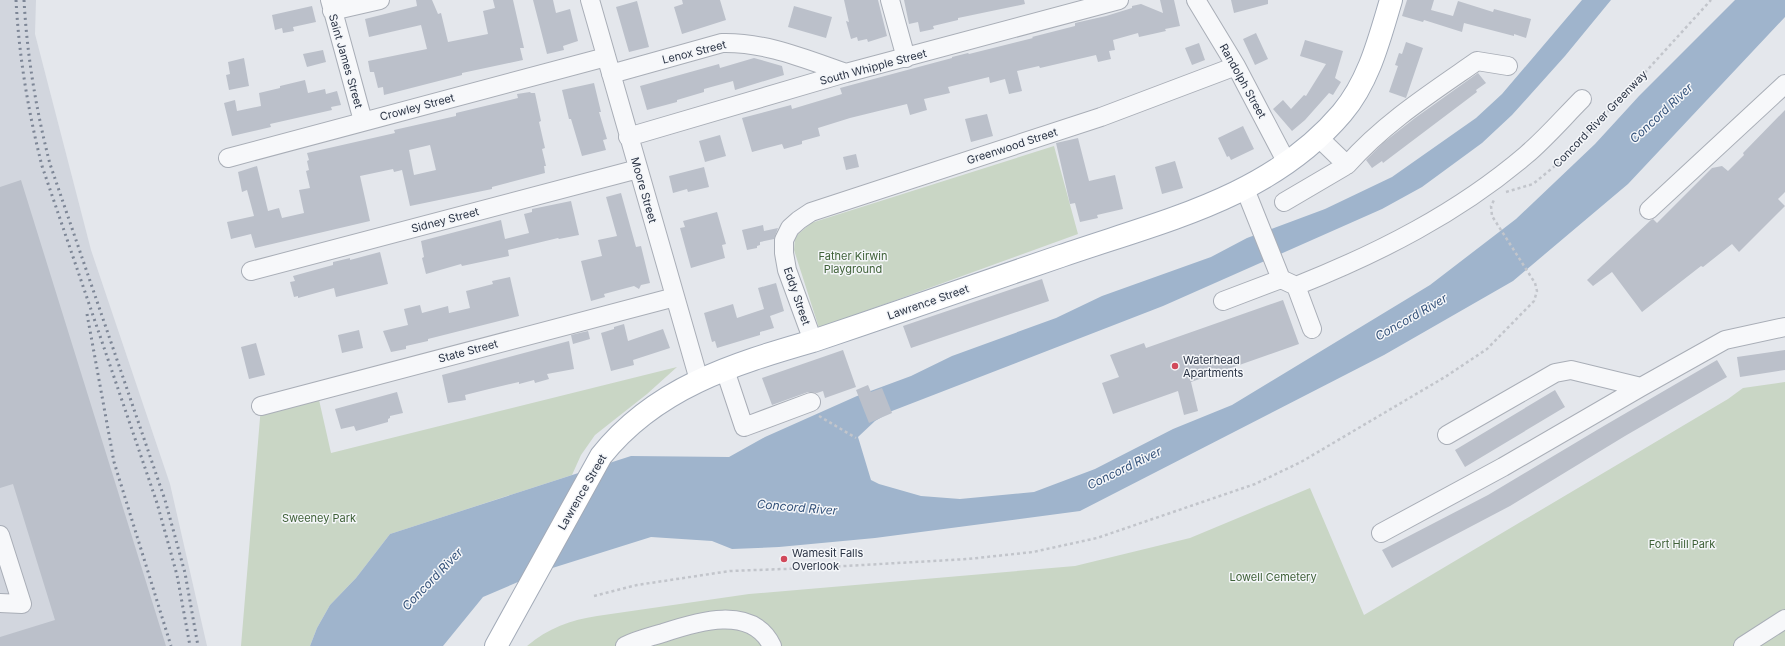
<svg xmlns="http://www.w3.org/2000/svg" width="1785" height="646" viewBox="0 0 1785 646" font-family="Inter,sans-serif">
<rect width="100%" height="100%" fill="#e4e7ec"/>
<path fill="#d2d6de" d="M0 0H36L35 34 91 250 170 484 207 646H0Z"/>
<path fill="#c9d6c5" d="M1054 146 1078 234 819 328 794 250 795 237 811 223Z
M677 367 647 394 595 435 581 455 572 475 390 534 356 578 330 605 317 628 310 646H241L261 406 317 391 331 453Z
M1785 382V646H527C548 628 571 620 597 616L749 594 1075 566 1190 538 1310 488 1364 615 1728 399 1743 388Z"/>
<path fill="#9fb4cc" d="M1582 0H1611L1565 56 1512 115 1482 143 1422 187 1382 209 1163 306 892 411 875 421 858 437 871 480 879 484 921 496 960 499 1034 492 1095 469 1173 429 1232 405 1430 285 1516 219 1595 144 1639 96 1735 0H1785V17L1628 184 1513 281 1384 355 1080 511 875 538 779 547 732 549 712 541 651 537 546 570 483 597 443 646H310L317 628 330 605 356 578 390 534 631 456 729 457 765 437 857 396 911 376 952 356 1056 318 1102 296 1211 257 1247 238 1325 209 1392 177 1476 118 1502 94Z"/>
<path fill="#bbc0ca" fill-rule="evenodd" d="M416 0H432L438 14 441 13 448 42 488 34 483 11 495 8 493 0H513L524 48H520L523 60 462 73V75L384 95 383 87 378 88 374 72H370L368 61 427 49 421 25 369 37 365 19 417 6Z
M533 0H553L556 13 570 9 578 41 563 46 564 50 547 54Z
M682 0H720L726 20 682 34 674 7 683 4Z
M844 0H878L887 36 868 42 867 39 858 41 857 37 851 39 846 21 849 22Z
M904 0H1024L1025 4 958 18V20L933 26 934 29 920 32 918 22 909 24Z
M1160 0H1174L1180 26 1165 29 1166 31 1139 37 1138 33 1113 40 1115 50 1109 51 1111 59 1098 62 1096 55 1040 68 1039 66 1017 71 1022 91 1009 94 1005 79 990 83 989 77 948 87 950 93 924 99 927 110 910 115 907 104 850 118 818 128 820 136 802 141V144L784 149 782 144 752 152 742 118 791 105 792 109 842 94 840 88 952 58V57L968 53 969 54 1033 38 1032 37 1075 26V23L1106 16 1132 8V6L1141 4 1163 13Z
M1231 0H1268V4L1234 13Z
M1407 0H1434L1431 10 1453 16 1458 1 1493 12 1494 9 1531 19 1526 38 1514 34V36L1464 23 1462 32 1424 20 1423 22 1402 16Z
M637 1 649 47 629 52 616 7Z
M312 6 316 22 293 27 294 31 283 33 282 28 275 30 272 15Z
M794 6 832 17 826 38 788 27Z
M1256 33 1268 59 1255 65 1243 39Z
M1305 40 1343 51 1335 78 1341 82 1333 95 1329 93 1305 120 1292 131 1273 109 1283 100 1291 109 1304 95 1306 96 1326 64 1300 56Z
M1406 42 1423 48 1406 98 1389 92 1398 66 1395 65 1399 53 1402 54Z
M1199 43 1205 60 1192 65 1185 48Z
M323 50 326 62 307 67 303 54Z
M244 58 249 86 229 90 226 75 230 74 228 62Z
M754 58 782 66 784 75 735 90 733 81 704 89V92L677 100V102L647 110 640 86 719 64 720 68Z
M1478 73 1486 83 1476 90 1477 92 1383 163 1382 161 1372 168 1366 160 1383 143 1415 118Z
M305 80 308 93 325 89 326 94 337 91 341 105 331 107 332 110 270 124 271 127 232 136 224 103 235 100 237 111 261 106 259 93 280 88V86Z
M594 83 601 112H599L607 139 603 140 606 150 582 156 571 119H569L562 90Z
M530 92 531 93H535L541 121 539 122 545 148 542 149 546 166H544L545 173 492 187V189L410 206 402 170 394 172 393 169 360 176 370 221 255 248 251 234 231 239 227 222 254 216 247 190 242 192 238 172 257 166 268 211 279 208 282 218 304 213 299 190 310 188 306 171 309 170 307 161 309 160 307 153 395 133 394 130 456 116V113L518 98 517 94ZM430 145 436 170 414 175 409 150Z
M1785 110V192L1778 199 1785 206 1739 252 1732 244 1703 267 1701 266 1642 312 1612 272 1593 286 1587 280 1651 220 1653 219 1657 223 1712 168 1722 166 1728 171 1744 155 1743 153Z
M987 114 993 136 971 142 965 119Z
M1243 126 1254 149 1231 160 1229 156 1227 157 1218 138Z
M720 135 726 156 705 162 699 141Z
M1078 138 1089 181 1115 175 1123 209 1097 215 1098 218 1080 222 1075 203 1070 204 1056 143Z
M856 154 859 167 846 170 843 157Z
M1175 161 1183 188 1162 194 1155 167Z
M704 167 709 187 688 192 687 189 673 193 669 176Z
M21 180 166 646H0V637L55 620 13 484 0 488V187Z
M621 193 636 247 641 246 650 283 641 285 639 289 634 286 604 294 605 297 591 301 581 261 602 256 598 240 617 236 606 197Z
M571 201 579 235 559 239 558 238 508 250 509 256 462 266 461 264 426 274 422 258 424 257 421 241 501 220 505 239 529 233 524 214 532 212V209Z
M717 212 726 244 722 245 725 258 691 268 680 228 685 227 683 221Z
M763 225 764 231 778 228 774 239 760 242V245L757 246V248L747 250 742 230Z
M380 252 388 284 336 297 334 288 298 298V296L294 297 290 282 295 281 293 276 333 265V262L350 258V260Z
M510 277 519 316 428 339V341L406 346V349L391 352 383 331 408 325 404 309 420 305 422 313 448 306 449 313 470 308 466 291 493 284 492 281Z
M1042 279 1049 301 911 348 903 326Z
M776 283 784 311 770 316 774 328 760 332V335L717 348 715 341 712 342 704 313 733 304 737 318 764 309 758 288Z
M1283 300 1299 344 1191 382 1198 411 1184 415 1178 391 1113 414 1102 383 1119 377 1110 355 1144 343 1146 348Z
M624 324 628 341 663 329 670 348 633 360 634 365 611 371 601 333 614 329V327Z
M359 330 363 348 342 353 338 335Z
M588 331 590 339 573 344 571 335Z
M569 341 574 369 547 374 549 379 535 383 534 380 519 384V382L489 389 465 395 466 400 448 403 442 375Z
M256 343 265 375 249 379 241 347Z
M843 350 856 387 825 398 823 391 817 393 808 392 772 405 762 378Z
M1785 350V370L1740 377 1737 357Z
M1717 360 1727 377 1625 436 1510 506 1392 568 1382 550 1488 495 1602 427Z
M868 385 871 392 882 388 892 413 869 423 856 390Z
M1555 390 1565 407 1465 467 1455 450Z
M397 392 403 413 390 416V418L388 419V422L356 431 354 426 341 429 335 409Z"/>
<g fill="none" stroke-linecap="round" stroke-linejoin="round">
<g stroke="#a9aeb7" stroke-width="20">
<path id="minor" d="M330 0 363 121
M590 0 699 380
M890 0 906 58
M1196 0 1236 66 1287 163
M332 11 380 0
M611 74 722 43C766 42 805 59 846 73
M628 137 846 73 1119 0
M228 158 606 57
M1347 165C1384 123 1431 93 1477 61L1508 66
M1245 189 1281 279
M1284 202 1347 165 1318 137
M1649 210 1785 84
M251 271 638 169
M1296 286 1312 329
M1223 301 1281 279 1296 286C1379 253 1458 213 1526 155 1546 138 1564 117 1582 99
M813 341 787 270 784 253V240L790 228 799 220 811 212 1101 117 1236 66
M725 370 744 427 811 402
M261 406 675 297
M1447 435 1555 373 1571 370 1641 387
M1381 533 1503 467 1641 387 1725 340 1785 327
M0 535 22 604 0 603
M625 646C637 640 650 637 663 633 696 622 752 604 772 646
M1743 646 1785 619"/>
</g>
<g stroke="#a3abb8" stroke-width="24">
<path id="major" d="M496 646 601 456C655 388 733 364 813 341 896 313 979 284 1061 256 1162 221 1270 198 1342 113 1369 81 1379 40 1391 0"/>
</g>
<path stroke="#c2c5cb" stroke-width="2.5" stroke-dasharray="3 3" stroke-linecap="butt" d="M1506 192 1533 184 1556 165 1640 78 1711 0
M819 416 856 438
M594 596 637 585 730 571 810 568 968 559 1033 552 1097 538 1255 484 1301 462 1445 377 1487 349 1534 301 1537 291 1535 283 1492 216 1491 206 1494 200"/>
<use href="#minor" stroke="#f7f8fa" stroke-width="18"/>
<use href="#major" stroke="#fff" stroke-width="22"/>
<path stroke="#7d8696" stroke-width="3" stroke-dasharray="2 4" stroke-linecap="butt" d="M16 0C19 56 28 111 42 166L157 503 177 575 190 646
M24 0C27 55 36 110 50 164L165 500 185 573 198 646
M87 314 114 462 171 646"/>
</g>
<g fill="#d1495b" stroke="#f4f6f9" stroke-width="1.5">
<circle cx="1175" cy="366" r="4"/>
<circle cx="784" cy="559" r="4"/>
</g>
<g text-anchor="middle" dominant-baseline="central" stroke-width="3" stroke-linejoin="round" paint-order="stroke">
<g font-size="11" fill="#2b3445" stroke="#f4f6f9">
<text transform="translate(694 52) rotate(-14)">Lenox Street</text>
<text transform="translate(346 61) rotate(74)">Saint James Street</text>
<text transform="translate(873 67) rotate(-15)">South Whipple Street</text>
<text transform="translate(1243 81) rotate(61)">Randolph Street</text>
<text transform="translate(417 107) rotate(-15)">Crowley Street</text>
<text transform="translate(1600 119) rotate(-46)">Concord River Greenway</text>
<text transform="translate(1012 146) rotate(-18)">Greenwood Street</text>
<text transform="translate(644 190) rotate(74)">Moore Street</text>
<text transform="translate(445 220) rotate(-15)">Sidney Street</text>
<text transform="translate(797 296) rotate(71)">Eddy Street</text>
<text transform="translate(928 302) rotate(-19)">Lawrence Street</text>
<text transform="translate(468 351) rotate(-15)">State Street</text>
<text transform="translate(582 492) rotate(-60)">Lawrence Street</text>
</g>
<g font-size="11" fill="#3f6138" stroke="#f4f6f9">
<text x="853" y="256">Father Kirwin<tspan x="853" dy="13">Playground</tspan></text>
<text x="319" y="518">Sweeney Park</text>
<text x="1682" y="544">Fort Hill Park</text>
<text x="1273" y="577">Lowell Cemetery</text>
</g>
<g font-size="11" fill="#2b3445" stroke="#f4f6f9" text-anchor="start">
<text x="1183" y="360">Waterhead<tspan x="1183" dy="13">Apartments</tspan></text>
<text x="792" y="553">Wamesit Falls<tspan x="792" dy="13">Overlook</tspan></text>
</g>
<g font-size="12" font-style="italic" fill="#34527a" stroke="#f4f6f9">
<text transform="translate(1661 113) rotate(-43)">Concord River</text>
<text transform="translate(1411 317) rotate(-30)">Concord River</text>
<text transform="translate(1124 468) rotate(-26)">Concord River</text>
<text transform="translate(797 507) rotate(5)">Concord River</text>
<text transform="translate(432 579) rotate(-46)">Concord River</text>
</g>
</g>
</svg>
